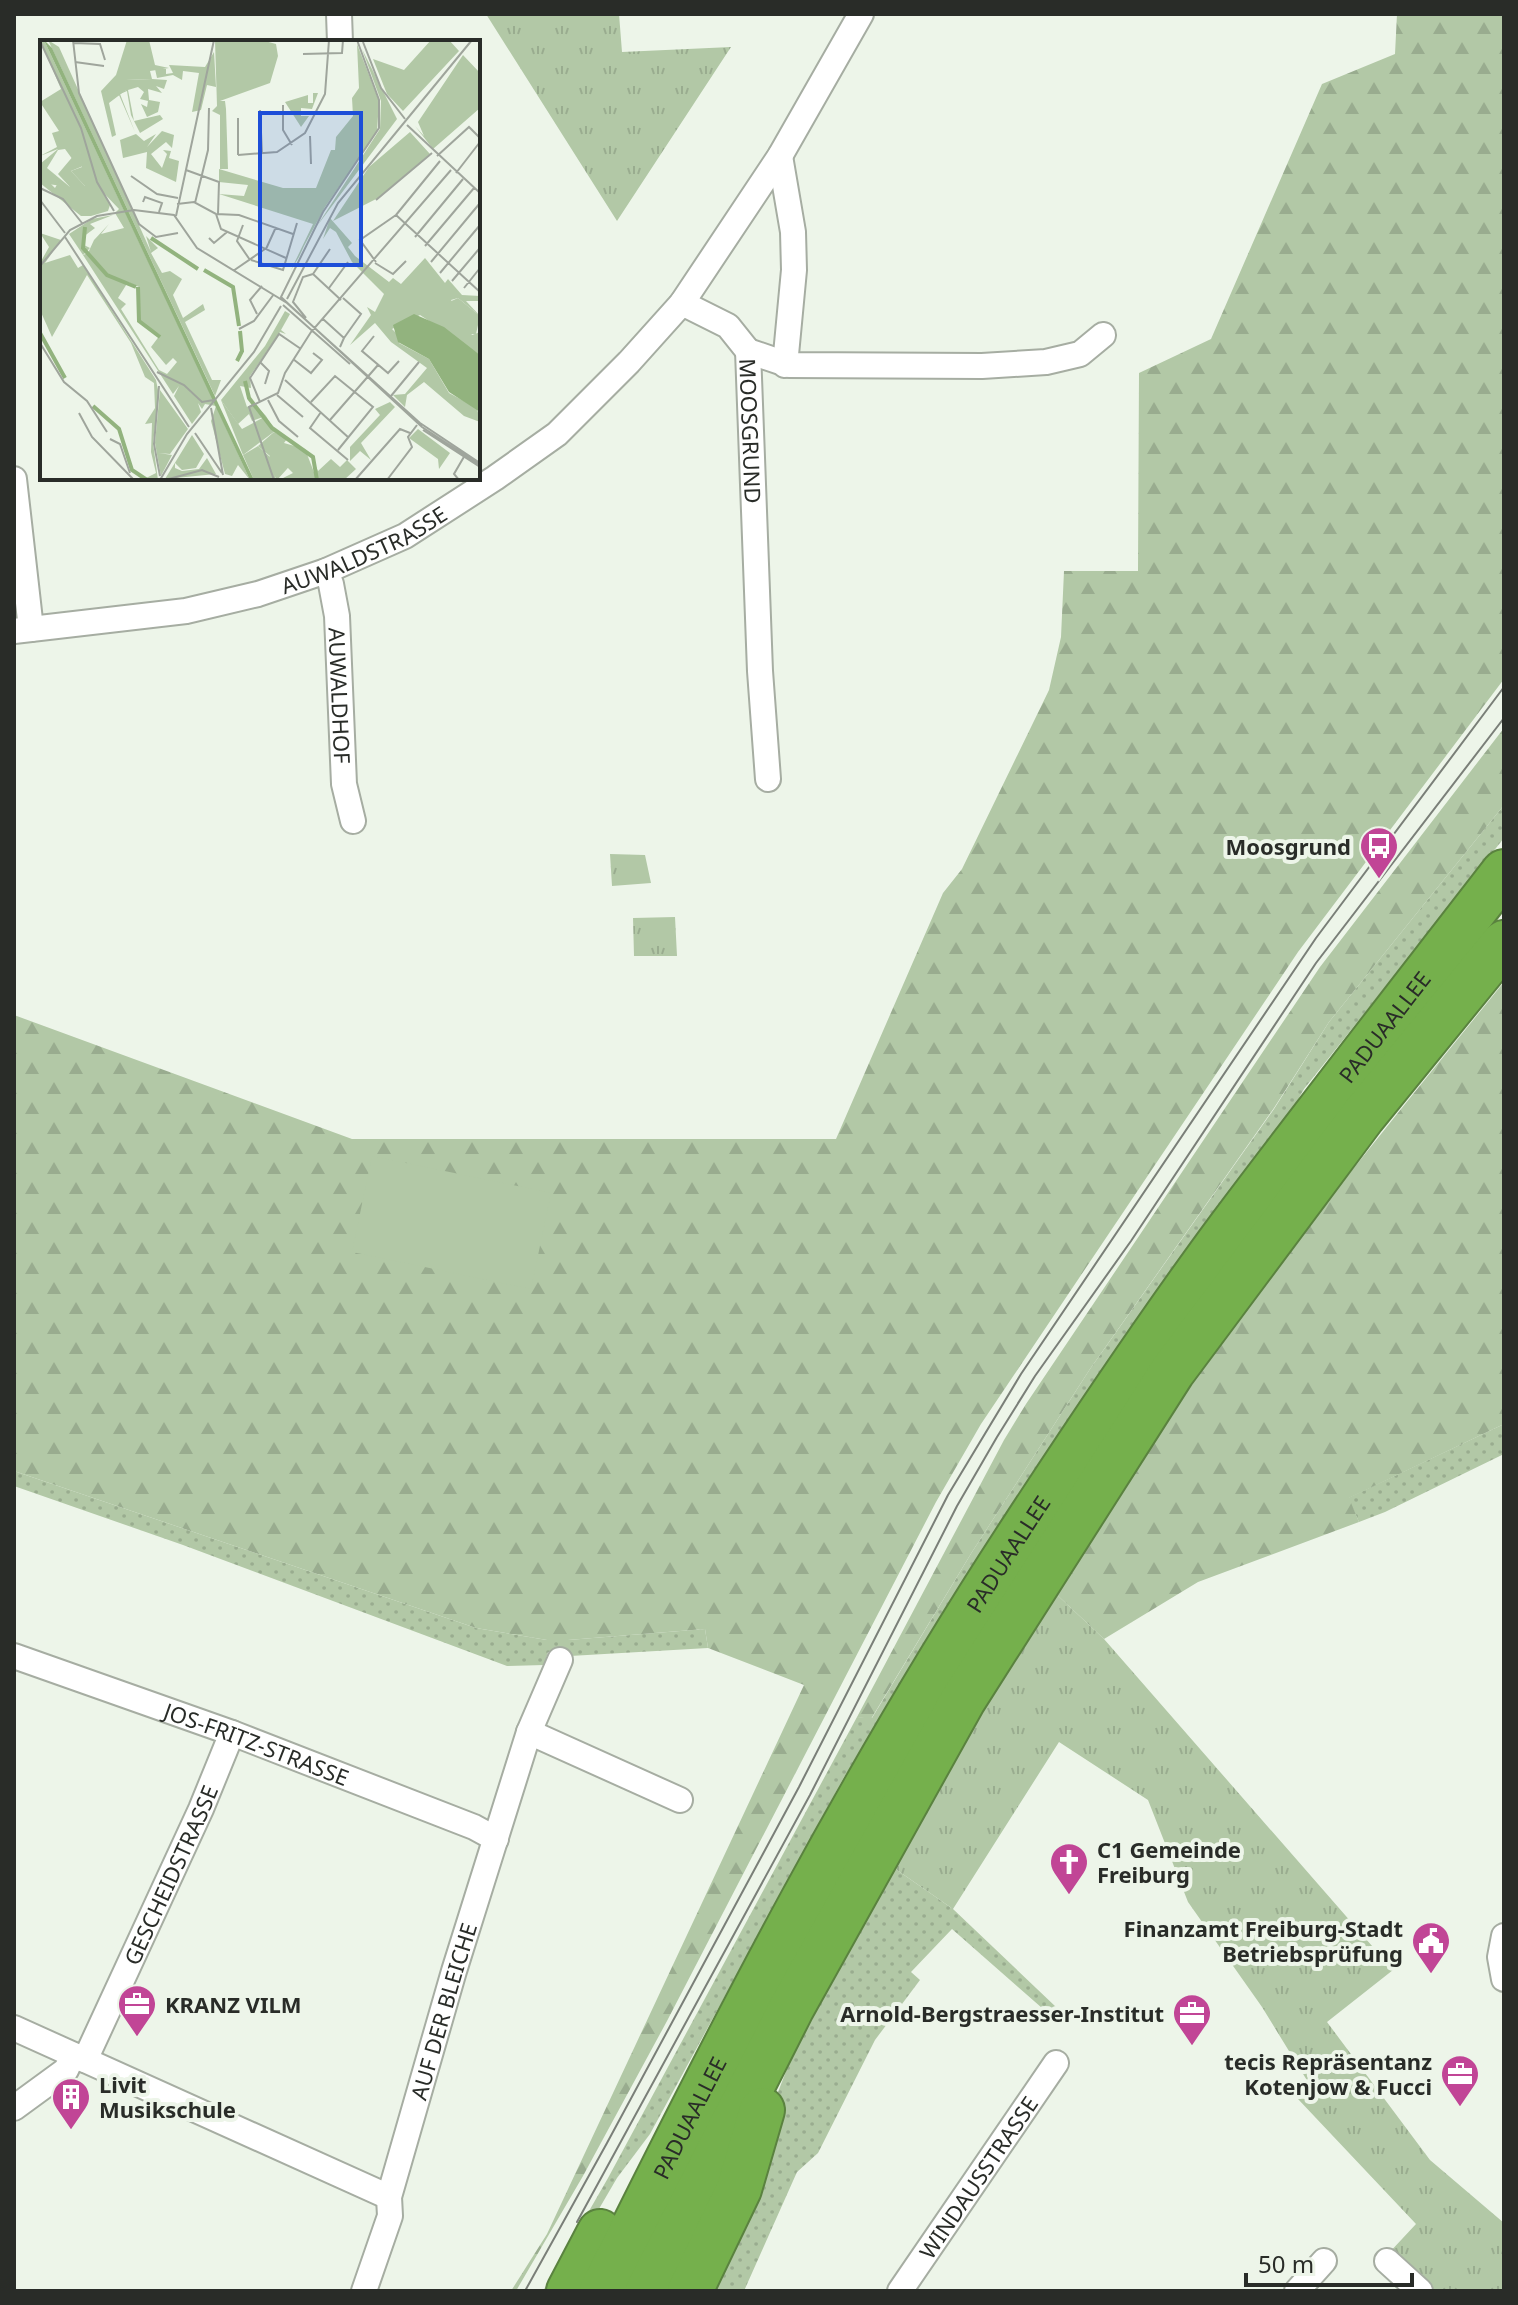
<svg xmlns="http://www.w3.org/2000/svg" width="1518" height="2305" viewBox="0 0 1518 2305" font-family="'Noto Sans',sans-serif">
<defs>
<pattern id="grass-dots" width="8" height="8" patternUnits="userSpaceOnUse" patternTransform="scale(2)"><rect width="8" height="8" fill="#b2c8a6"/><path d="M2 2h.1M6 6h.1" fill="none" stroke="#99ac8f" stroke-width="1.8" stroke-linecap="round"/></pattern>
<pattern id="forest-firs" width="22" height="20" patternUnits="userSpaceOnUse" patternTransform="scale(2)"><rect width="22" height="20" fill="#b2c8a6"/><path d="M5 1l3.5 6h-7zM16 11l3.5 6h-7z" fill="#99ac8f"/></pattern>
<pattern id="park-tufts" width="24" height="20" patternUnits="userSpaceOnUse" patternTransform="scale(2)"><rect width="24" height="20" fill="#b2c8a6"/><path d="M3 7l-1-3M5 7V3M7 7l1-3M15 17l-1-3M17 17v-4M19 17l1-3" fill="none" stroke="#99ac8f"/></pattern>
</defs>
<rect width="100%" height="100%" fill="#edf5e9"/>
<path fill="url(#grass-dots)" d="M1504 805V838L1304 1089 1272 1145 844 1777 650 2134 617 2178 551 2291H543L608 2178 857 1717 872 1718 972 1552 1090 1369 1274 1109 1329 1022Z
M1504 1424V1454L1385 1512 1359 1522 1348 1498Z
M14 1471 476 1628 547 1640H568L705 1629 708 1648 570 1656 548 1652 544 1665 507 1666 183 1545 14 1486Z
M894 1868 953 1909 1056 2007 1050 2015 952 1929 911 1972 920 1980 875 2040 818 2153 797 2172 744 2291H703L750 2180 778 2092 803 2028Z"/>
<path fill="url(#forest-firs)" d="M1397 14H1504V679L1298 952 981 1424 936 1502 667 2021 583 2176 516 2291H511L547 2234 804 1685 708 1648 705 1629 568 1640H547L476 1628 14 1471V1015L352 1139H836L943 893 962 869 1049 690 1061 637 1064 571H1138L1139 373 1211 339 1322 84 1395 54Z
M1504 728V805L1329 1022 1274 1108 1090 1369 972 1552 871 1719 857 1717 1004 1440 1026 1404 1320 967Z
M1504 982V1424L1349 1498 1359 1522 1198 1582 1104 1639 1054 1592C1115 1499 1175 1405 1241 1315 1325 1201 1415 1092 1504 982Z"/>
<path fill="url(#park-tufts)" d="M486 14H619L622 52 731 47 617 221Z
M610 854 645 855 651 883 612 886Z
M675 917 677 956H634L633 918Z
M1054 1592 1104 1639 1393 1970 1327 2022 1430 2160 1504 2223V2291H1429L1388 2254 1416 2224 1298 2099 1308 2082 1262 2007 1188 1902 1148 1800 1059 1742 953 1909 894 1868 981 1711Z"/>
<path fill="#b2c8a6" d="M372 1156 551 1193 531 1289 352 1252Z"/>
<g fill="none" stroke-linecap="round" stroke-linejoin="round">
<g stroke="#a6ada2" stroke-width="28">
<g id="street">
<path d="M339 14 340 42"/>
<path d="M780 156 793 232 794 270 785 365"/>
<path d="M682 303 728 326 748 351"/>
<path id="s1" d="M748 351 760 671 768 779"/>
<path d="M748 351 789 365 982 366 1046 362 1080 354 1103 335"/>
<path d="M14 479 31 629"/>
<path id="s2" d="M326 571 331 584 337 616 344 784 353 821"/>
<path id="s3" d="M14 631 186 611 258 594 326 571 405 536 495 478 557 434 629 362 682 303 780 156 861 14"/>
<path id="s4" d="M14 1656 232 1733 474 1827 496 1839"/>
<path d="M529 1732 680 1800"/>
<path d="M1504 1936 1500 1957 1504 1979"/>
<path d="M14 2028 389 2197"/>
<path id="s5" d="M85 2060 201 1809 232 1733"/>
<path d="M14 2108 66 2070 73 2055"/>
<path d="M1387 2261 1420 2291"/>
<path id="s6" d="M364 2291 390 2216 389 2197 454 1971 529 1732 560 1660"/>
<path id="s7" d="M900 2291 1056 2063"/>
<path d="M1297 2291 1324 2261"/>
</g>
</g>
<g stroke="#5a823f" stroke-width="48">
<g id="highway">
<path d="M569 2291 600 2232"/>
<path id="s8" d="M602 2291C731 2030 864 1772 1024 1528 1090 1427 1158 1325 1230 1228 1320 1108 1412 991 1504 872"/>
<path d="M648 2291 792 2007 963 1700 1172 1372 1363 1116 1504 943"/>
<path d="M690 2291 739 2189 762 2110"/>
</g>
</g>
<use href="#street" stroke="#fff" stroke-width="24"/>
<use href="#highway" stroke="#75b04c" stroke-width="44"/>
<path stroke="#7a7f78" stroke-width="2" d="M577 2222 810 1795 957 1506 997 1437 1035 1376 1131 1241 1316 963 1504 718
M525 2291 607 2143 799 1787 948 1495 1021 1374 1316 938 1504 687"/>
</g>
<defs>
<g id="bus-pin" transform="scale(2)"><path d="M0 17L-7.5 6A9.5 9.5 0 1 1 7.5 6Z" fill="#c14596" stroke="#edf5e9"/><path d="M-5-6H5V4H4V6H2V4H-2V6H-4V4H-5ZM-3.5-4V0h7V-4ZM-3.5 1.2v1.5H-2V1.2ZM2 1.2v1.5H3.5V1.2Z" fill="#fff"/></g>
<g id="church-pin" transform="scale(2)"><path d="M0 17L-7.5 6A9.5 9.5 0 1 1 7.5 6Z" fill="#c14596" stroke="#edf5e9"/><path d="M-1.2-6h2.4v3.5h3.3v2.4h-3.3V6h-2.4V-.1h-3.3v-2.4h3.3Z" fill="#fff"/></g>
<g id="civic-pin" transform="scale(2)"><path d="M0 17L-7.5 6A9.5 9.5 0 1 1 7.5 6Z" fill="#c14596" stroke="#edf5e9"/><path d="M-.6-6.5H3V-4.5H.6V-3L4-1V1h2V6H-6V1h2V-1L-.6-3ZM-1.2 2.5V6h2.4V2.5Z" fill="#fff"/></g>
<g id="office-pin" transform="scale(2)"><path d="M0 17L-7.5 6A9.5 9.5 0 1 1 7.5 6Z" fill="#c14596" stroke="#edf5e9"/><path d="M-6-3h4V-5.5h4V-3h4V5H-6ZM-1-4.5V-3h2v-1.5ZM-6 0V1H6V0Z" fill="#fff"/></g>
<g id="building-pin" transform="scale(2)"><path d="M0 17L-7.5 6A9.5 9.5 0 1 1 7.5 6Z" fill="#c14596" stroke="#edf5e9"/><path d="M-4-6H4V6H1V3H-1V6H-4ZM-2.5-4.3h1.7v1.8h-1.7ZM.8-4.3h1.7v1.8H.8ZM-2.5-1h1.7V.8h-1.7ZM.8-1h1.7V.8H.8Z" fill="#fff"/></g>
</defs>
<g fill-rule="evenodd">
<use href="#bus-pin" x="1379" y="846"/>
<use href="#church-pin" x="1069" y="1862"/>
<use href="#civic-pin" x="1431" y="1941"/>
<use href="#office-pin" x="137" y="2004"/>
<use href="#office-pin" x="1192" y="2013"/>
<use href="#office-pin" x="1460" y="2074"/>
<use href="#building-pin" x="71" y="2097"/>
</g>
<g text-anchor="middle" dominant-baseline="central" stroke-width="8" stroke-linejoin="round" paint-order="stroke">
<g font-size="22" fill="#292c28" stroke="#edf5e9">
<text stroke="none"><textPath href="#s1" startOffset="80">MOOSGRUND</textPath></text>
<text stroke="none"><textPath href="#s3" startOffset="362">AUWALDSTRASSE</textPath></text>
<text stroke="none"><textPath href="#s2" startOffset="126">AUWALDHOF</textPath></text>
<text stroke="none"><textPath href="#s8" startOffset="1490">PADUAALLEE</textPath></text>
<text stroke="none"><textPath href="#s8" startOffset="842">PADUAALLEE</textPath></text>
<text stroke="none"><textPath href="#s4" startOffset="258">JOS-FRITZ-STRASSE</textPath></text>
<text stroke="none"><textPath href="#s5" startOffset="204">GESCHEIDSTRASSE</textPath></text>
<text stroke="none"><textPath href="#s6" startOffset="292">AUF DER BLEICHE</textPath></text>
<text stroke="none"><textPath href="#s8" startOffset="194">PADUAALLEE</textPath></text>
<text stroke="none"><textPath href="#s7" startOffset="138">WINDAUSSTRASSE</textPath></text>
</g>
<g font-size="22" font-weight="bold" fill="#292c28" stroke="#edf5e9" text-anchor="end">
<text x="1351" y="846">Moosgrund</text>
<text x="1097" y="1849" text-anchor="start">C1 Gemeinde<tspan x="1097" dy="25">Freiburg</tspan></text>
<text x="1403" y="1928">Finanzamt Freiburg-Stadt<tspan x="1403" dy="25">Betriebsprüfung</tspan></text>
<text x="165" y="2004" text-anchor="start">KRANZ VILM</text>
<text x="1164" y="2013">Arnold-Bergstraesser-Institut</text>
<text x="1432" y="2061">tecis Repräsentanz<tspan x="1432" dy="25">Kotenjow &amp; Fucci</tspan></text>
<text x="99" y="2084" text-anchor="start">Livit<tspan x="99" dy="25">Musikschule</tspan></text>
</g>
</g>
<g transform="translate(40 40)">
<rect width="440" height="440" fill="#edf5e9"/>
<path d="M0 0H4L176 366 165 364 162 369 158 363 161 372 152 384 134 356 139 346 133 354 43 215 48 213 54 200 69 184 61 194 84 188 75 173 79 169 57 146H45L31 131 42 127 40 112 33 120 25 109 18 110 7 128 30 147 0 143V124L18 109 0 116 17 107 12 93 19 91 0 62 21 49ZM88 242 99 247V281L120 295 111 307 126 325 133 318 137 322 127 334 119 330 81 269 86 264 78 258ZM8 0 19 7 111 212 106 196 118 208 111 213 122 233 130 231 142 239 133 255 143 278 163 264 165 270 145 282 172 340H181L175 356ZM174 12 176 47 167 45 161 70 152 72 159 33 143 31 142 40 133 35 117 38 115 29H126V34L133 33 129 25 165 27ZM112 39 127 40 124 49 116 46 122 53 108 49 109 60 120 62 118 72 107 77 101 64 107 67 108 61 100 59 104 52 98 47 88 50 94 81 120 75 123 79 100 93 91 75 87 51 80 54 95 92 79 55 70 61 78 54 86 50V40ZM180 61H185L186 69 188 129H180ZM122 91 134 95 132 108 126 102 111 114 122 128 127 114 123 110 131 111 129 118 139 121 136 142 106 128 107 112 83 118 80 100 96 94 104 101 116 94 107 107ZM0 193 21 200 5 223 30 215 38 228 43 225 116 340 119 355 113 403 118 440 106 438 116 433 111 412 112 383 105 384 115 368 114 343 105 337 91 303 47 235 12 297 0 270V223L9 207ZM245 271 250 274 241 290 246 294 240 292 210 336 211 348 200 346 207 367 214 363 226 376 212 381 209 374 198 384 181 360 225 306ZM120 350 148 389 130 414 119 413 132 415 121 436 115 403ZM378 389 410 413 399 429 398 419 369 398ZM152 395 164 414 156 428 142 430 135 423V428L142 431 159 429 167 418 176 434 125 439ZM218 406 230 417 236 440H214L203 415ZM271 416 278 431 291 419 300 427 307 420 316 429 304 440H277Z" fill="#b2c8a6" fill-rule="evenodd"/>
<path d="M87 0H109L115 25 129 28 110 31 112 39 86 40V50L69 63 76 95 72 97 61 51 76 35ZM175 0H221L236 4 238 16 230 43 180 61V75L172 71 177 66ZM391 0H409L419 11 363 71 347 54 333 19 364 30ZM317 4 339 61 337 92 285 167 264 206 259 217 251 230 273 184 179 154 204 156 208 145 179 142V129L243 148H276L291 110H295L296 97 313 76 312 58 319 48ZM322 9 357 79 277 186 340 89 341 61ZM423 15 440 33V68L393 109 375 86 384 96 378 82ZM370 92 390 114 338 158 293 181 329 127ZM40 108 43 126 31 131 45 146H56V141L70 165 68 171 51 176H41L0 143 8 141 15 148 19 141 30 147 18 134ZM73 175 50 184 55 188 43 197 44 205 50 208 43 215 29 194 52 179Z" fill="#b2c8a6"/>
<path d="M273 53H278L272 69 261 68V76H269L261 87 245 62 268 55V63H273ZM290 178 312 203 308 207 315 216 349 242 353 238 361 244 385 218 405 243 408 239 422 255 440 256V261H426L440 276 418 258 411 260 432 295 440 292V315L380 275 352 289 360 297 359 303 389 319 409 353 437 368 440 382 424 376 384 342 367 355 365 367 353 355 365 354 387 328 351 302 335 283 310 305 331 275 327 267 335 272 344 254 312 222 296 192 290 188 283 199ZM181 360 202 389 226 376 235 391 203 415ZM350 362 355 367 321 403 331 420 320 411 310 421V407L340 375 335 369ZM176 366 210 440 198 425 192 436 185 434 171 381ZM265 409 277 440H239L253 433 246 426Z" fill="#b2c8a6"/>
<path d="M418 258 440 276 436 294H426L404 273 407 263ZM234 392 247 399 244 403 265 409 237 440 226 421 230 416 218 406Z" fill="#b2c8a6"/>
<path d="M4 0 12 8 214 440H210ZM374 274 404 287 440 315V372L409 352 389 319 358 302 353 285Z" fill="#92b37e"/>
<path fill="none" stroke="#92b37e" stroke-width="4" d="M45 187 43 208 67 235 96 247M111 198 158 229M164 230 193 247 199 286M98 247 99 281 120 297M0 293 25 338M197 321 202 311 200 291M205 341 209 358 232 388 273 417 277 440M53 366 79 389 92 430 107 440"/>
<path fill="none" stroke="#9fa59c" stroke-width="2" d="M33 0 39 53 99 184 116 197 138 193M317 0 339 60V88L283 172 241 257 382 387 440 425M0 1 41 88 57 142 74 171M323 2 341 48 365 79M34 3 60 4 65 20M263 14 302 13 303 0M35 22 64 26M243 65V90L252 105M220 70 222 114M198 78V115M367 85 440 153M270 96 271 124M198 115 237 112 265 93 285 54 289 0M397 116 429 87 440 98M146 130 179 142 178 174M416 133 440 102M91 136 117 154 138 158M0 148 23 159 42 183M0 160 25 193M336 160 392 113M103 162 105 157 122 163 119 172M155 163 168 110 169 68M137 164 154 162 176 174 199 175 253 194M176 174 181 189 246 218M356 175 440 252M356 175 400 121M136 176 174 0M203 185 197 201 210 220M25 197 149 387M375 197 423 139M169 198 174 203 187 192M385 206 434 148M226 209 236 187M211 220 243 230 257 183M336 222 320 200 356 175M391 222 440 163M335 223 353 234 366 221M0 226 30 190 57 176 94 170 134 175 157 208 247 263 380 383 440 423M193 231 225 209M400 233 440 185M273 234 301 260M273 234 290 209M412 241 439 209M289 248 308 222M424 248 440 228M303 258 321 274 304 298M247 259 298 163 432 0M243 265 310 324M217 274 210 260 222 246M266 278 253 262 263 237 273 234M283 279 304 298 300 307M199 289 214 281 234 254M334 296 322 311 348 333 359 321M0 303 24 342 47 361 67 392M253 319 271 333 282 320 273 313M221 323 229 331 225 344M117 332 144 345 162 362 174 360M245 340 309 398M119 346 114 404 120 436M237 355 263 377M351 356 379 322M228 360 239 381 258 397M220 362 210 338 239 294 261 309M271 362 295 336 333 367 298 410M171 368 183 435M281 372 270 388 308 420M39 373 52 397 94 440M290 380 338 325M383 390 440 427M155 393 182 433M70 399 80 404 90 433M120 440 147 394 214 312 241 266M125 440 162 430 179 437M234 440 209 367 238 353 245 333 271 292 411 130M315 440 360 389 370 393M347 440 372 407 368 397 377 385M419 440 414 434 425 415"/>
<path fill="#1d4ed8" fill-opacity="0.15" stroke="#1d4ed8" stroke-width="4" d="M220 73H321V225H220Z"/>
<rect width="440" height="440" fill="none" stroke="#292c28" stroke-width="4"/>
</g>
<rect width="1518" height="2305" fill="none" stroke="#292c28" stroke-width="32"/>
<path d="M1246 2273v12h166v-12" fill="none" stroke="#292c28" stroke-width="4"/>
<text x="1258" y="2273" font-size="24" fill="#292c28" stroke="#edf5e9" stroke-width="6" paint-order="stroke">50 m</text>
</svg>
